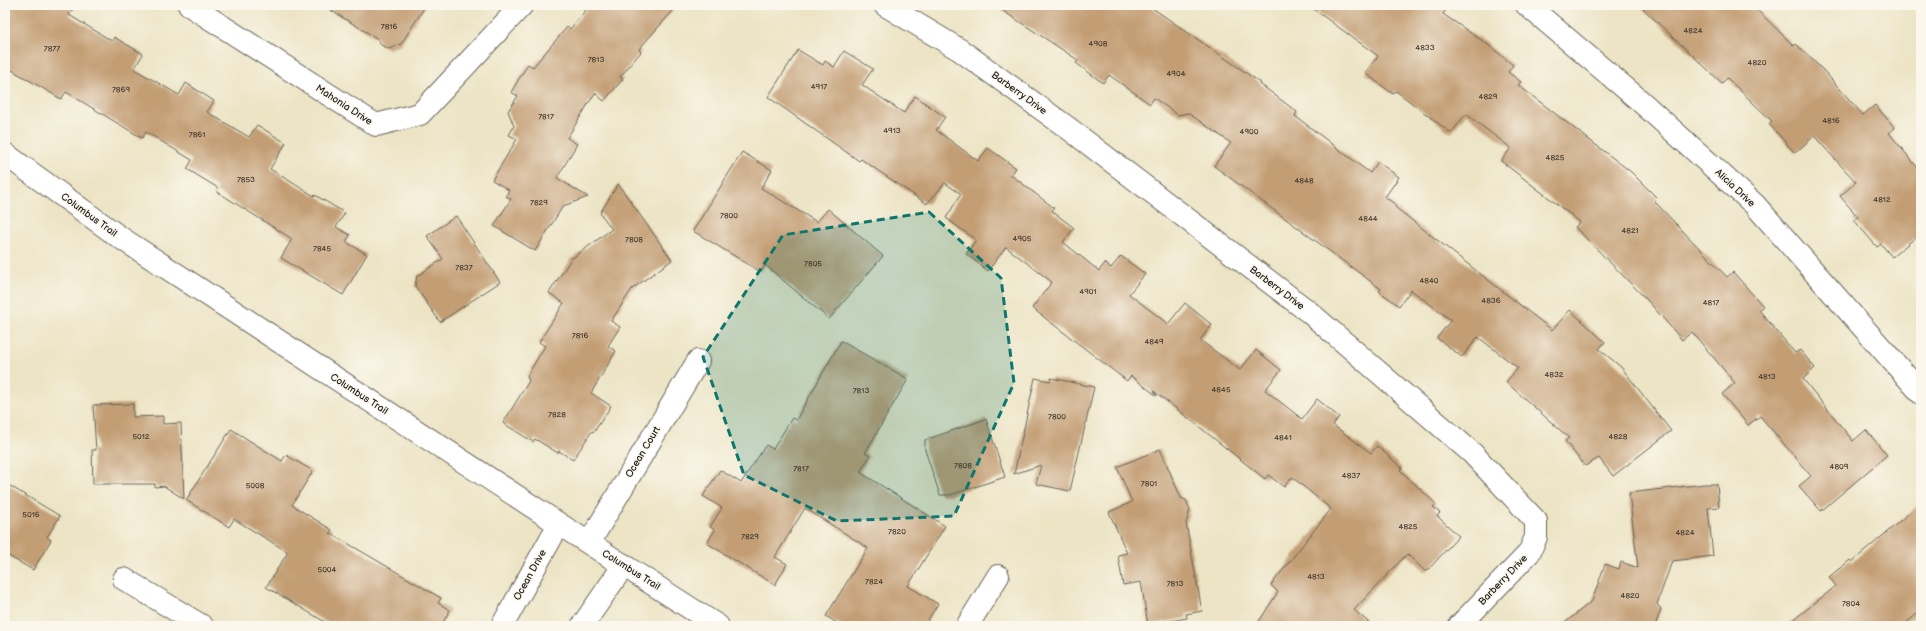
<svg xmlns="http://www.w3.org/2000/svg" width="1926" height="631" viewBox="0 0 1926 631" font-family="'Balsamiq Sans',sans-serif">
<rect width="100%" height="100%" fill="#fbf7ec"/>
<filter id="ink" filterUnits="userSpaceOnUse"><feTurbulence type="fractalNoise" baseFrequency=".025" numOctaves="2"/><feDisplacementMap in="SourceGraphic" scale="8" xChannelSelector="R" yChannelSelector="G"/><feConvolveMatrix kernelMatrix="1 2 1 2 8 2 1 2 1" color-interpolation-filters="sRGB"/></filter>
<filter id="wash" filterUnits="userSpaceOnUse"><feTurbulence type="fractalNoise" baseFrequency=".012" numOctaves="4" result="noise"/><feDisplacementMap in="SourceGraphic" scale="16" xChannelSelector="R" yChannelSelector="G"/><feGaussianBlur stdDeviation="0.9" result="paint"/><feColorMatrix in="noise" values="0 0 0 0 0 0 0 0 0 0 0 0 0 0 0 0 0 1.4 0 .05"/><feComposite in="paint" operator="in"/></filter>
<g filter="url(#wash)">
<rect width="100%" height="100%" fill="#ece4c5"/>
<g id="blocks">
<path fill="#c39e74" d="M5 5H75L69 15 112 41 114 37 143 54 134 69 179 95 186 83 214 101 207 112 249 137 257 125 286 143 270 169 314 196 315 195 345 213 336 227 350 235 346 242 367 254 343 295 281 258 292 239 216 191 218 188 187 169 192 160 146 132 142 138 66 92 61 99 5 66Z
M322 5H426L401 44 389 49 381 45 378 39Z
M590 5H678L639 49 641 52 620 77 623 79 604 101 595 93 567 138 577 144 557 178 588 197 563 206 535 251 494 226 511 199 506 196 509 190 492 180 517 139 509 135 514 126 508 111 518 96 511 92 528 64 533 67 567 27 570 29Z
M994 5H1148L1261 83 1260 84 1297 112 1295 116 1370 173 1378 162 1399 177 1385 197 1396 205 1395 207 1552 330 1570 310 1605 342 1599 349 1621 367 1671 431 1613 476 1599 458 1585 466 1565 441 1569 438 1506 382 1518 368 1478 337 1462 357 1437 338 1451 320 1411 290 1399 306 1379 291 1381 289 1214 166 1231 143 1188 113 1178 115 1154 98 1150 104 1109 75 1103 83 1076 63 1078 60Z
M1308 5H1450L1443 14 1487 44 1513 65 1508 72 1521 82 1518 85 1631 172 1657 198 1654 201 1727 277 1733 272 1763 306 1759 310 1795 353 1800 350 1815 368 1803 379 1853 441 1866 430 1887 455 1821 511 1799 486 1811 476 1760 416 1748 425 1722 394 1735 383 1692 332 1682 340 1648 301 1575 227 1580 222 1501 161 1511 148 1466 114 1451 133 1396 91 1393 94 1365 73 1378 56Z
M1639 5H1752L1794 46 1796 44 1823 70 1863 115 1875 105 1895 128 1889 133 1921 172V233L1892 257 1881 244 1877 247 1854 220 1858 217 1840 196 1856 182 1814 136 1795 153 1769 124 1772 121 1727 78 1722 83Z
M798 50 823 65 825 61 834 67 844 51 873 69 862 85 904 113 915 96 945 117 936 130 978 161 988 148 1016 168 1011 175 1054 208 1052 211 1074 228 1063 242 1099 271 1105 263 1111 268 1121 256 1145 274 1129 294 1168 324 1185 303 1212 325 1200 340 1240 370 1256 350 1281 370 1265 390 1302 419 1317 399 1339 417 1333 425 1371 453 1377 446 1402 468 1400 470 1436 504 1433 507 1440 513 1437 516 1459 536 1426 572 1407 554 1354 610 1373 626H1256L1278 592 1271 585 1331 509 1292 477 1284 487 1268 475 1265 479 1154 391 1157 396 1131 376 1127 381 1032 308 1052 282 1006 247 988 271 966 254 976 240 946 218 961 194 945 183 927 204 861 159 859 161 768 97Z
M742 152 772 170 761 188 817 222 828 209 883 256 829 319 765 265 761 272 693 231Z
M618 184 672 260 632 289 611 321 620 327 608 346 616 351 591 393 611 406 594 432 592 431 573 460 559 451 558 453 535 439 533 442 503 423 529 381 527 376 545 346 539 342 564 303 549 293 571 259 612 229 600 213Z
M456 216 500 282 440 322 415 286 417 276 443 259 427 236Z
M841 341 908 379 865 453 870 456 860 472 945 526 908 586 938 604 924 626H842L826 616 868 548 805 508 775 557 787 564 775 585 707 543 715 530 710 527 722 508 703 496 720 470 741 483 766 445 773 449 792 418 796 420Z
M1035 378 1050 381 1051 378 1094 387 1070 491 1036 484 1041 465 1014 474Z
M133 404V417L163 416V424L181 423 184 499 164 486 155 487V484H93L92 450H96L93 405Z
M986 419 1005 477 950 495H940L925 450V440Z
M231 429 282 461 286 455 313 471 292 505 332 530 330 533 441 598 438 603 450 610 441 626H332L266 587 288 552 234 519 229 527 186 500Z
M1160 449 1181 498 1186 500 1190 510 1186 523 1202 611 1186 614 1187 618 1148 625 1141 582 1123 585 1118 555 1127 553 1109 512 1132 502 1117 467Z
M5 483 60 516 47 537 51 540 33 570 5 554Z
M1705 484H1717L1719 507 1708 508 1713 556 1672 561 1657 604 1661 609 1655 626H1561L1592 601 1605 564 1619 569 1621 562 1638 568 1629 493Z
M1921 503V611L1902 626H1786L1836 586 1829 577 1850 560 1852 562Z"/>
</g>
</g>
<g filter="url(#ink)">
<use href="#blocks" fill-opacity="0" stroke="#656257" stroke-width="1"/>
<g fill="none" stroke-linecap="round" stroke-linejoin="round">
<g stroke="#656257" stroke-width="24">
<path id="minor" d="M189 5 376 125 420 114 522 5
M885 5 960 50 1068 128 1309 312 1472 453 1536 521V537L1529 553 1459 626
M1527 5 1638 99 1755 205 1921 393
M589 543 698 361
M124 579 202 626
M502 626 559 524
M582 626 624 565
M967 626 998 576"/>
</g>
<g stroke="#656257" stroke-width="24">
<path id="tertiary" d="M5 154 118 236 559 524 718 626"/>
</g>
<use href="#minor" stroke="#fff" stroke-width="22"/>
<use href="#tertiary" stroke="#fff" stroke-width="22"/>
</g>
</g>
<path fill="#0f766e" fill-opacity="0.2" stroke="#0f766e" stroke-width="3" stroke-dasharray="8 5" stroke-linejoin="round" d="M929 212 1001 278 1014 383 954 516 837 521 744 475 703 357 783 235Z"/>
<g text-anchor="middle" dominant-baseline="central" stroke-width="3" stroke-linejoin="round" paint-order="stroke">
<g font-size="8" fill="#463c32">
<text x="389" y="26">7816</text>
<text x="1693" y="30">4824</text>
<text x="1098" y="43">4908</text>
<text x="1425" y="47">4833</text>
<text x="52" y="48">7877</text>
<text x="596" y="59">7813</text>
<text x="1757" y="62">4820</text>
<text x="1176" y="73">4904</text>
<text x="819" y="86">4917</text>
<text x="121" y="89">7869</text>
<text x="1488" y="96">4829</text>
<text x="546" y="116">7817</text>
<text x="1831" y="120">4816</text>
<text x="892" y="130">4913</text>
<text x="1249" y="131">4900</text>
<text x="197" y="134">7861</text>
<text x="1555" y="157">4825</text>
<text x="246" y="179">7853</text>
<text x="1304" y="180">4848</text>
<text x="1882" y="199">4812</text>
<text x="539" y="202">7829</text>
<text x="729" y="215">7800</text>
<text x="1368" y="218">4844</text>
<text x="1630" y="230">4821</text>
<text x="1022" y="238">4905</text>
<text x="634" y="239">7808</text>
<text x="322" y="248">7845</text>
<text x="813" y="263">7805</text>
<text x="464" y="267">7837</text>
<text x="1429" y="280">4840</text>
<text x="1088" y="291">4901</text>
<text x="1491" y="300">4836</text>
<text x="1711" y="302">4817</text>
<text x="580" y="335">7816</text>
<text x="1154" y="341">4849</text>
<text x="1554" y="374">4832</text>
<text x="1767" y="376">4813</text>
<text x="1221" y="389">4845</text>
<text x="861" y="390">7813</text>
<text x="557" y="414">7828</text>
<text x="1057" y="416">7800</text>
<text x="141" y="436">5012</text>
<text x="1618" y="436">4828</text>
<text x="1283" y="437">4841</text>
<text x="963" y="465">7808</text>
<text x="1839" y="466">4809</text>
<text x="801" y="468">7817</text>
<text x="1351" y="475">4837</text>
<text x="1149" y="483">7801</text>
<text x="255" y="485">5008</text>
<text x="31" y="514">5016</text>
<text x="1408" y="526">4825</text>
<text x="897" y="531">7820</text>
<text x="1685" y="532">4824</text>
<text x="750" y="536">7829</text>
<text x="327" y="569">5004</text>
<text x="1316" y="576">4813</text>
<text x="874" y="581">7824</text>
<text x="1175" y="583">7813</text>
<text x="1630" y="595">4820</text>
<text x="1851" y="603">7804</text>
</g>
<g font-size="10" fill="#1c1c1c" stroke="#fbf7ec">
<text transform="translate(1019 93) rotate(36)">Barberry Drive</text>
<text transform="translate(344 105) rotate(33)">Mahonia Drive</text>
<text transform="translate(1735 188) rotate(43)">Alicia Drive</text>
<text transform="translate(89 215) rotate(36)">Columbus Trail</text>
<text transform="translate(1277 288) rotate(37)">Barberry Drive</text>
<text transform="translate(359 394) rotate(33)">Columbus Trail</text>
<text transform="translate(643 452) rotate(-59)">Ocean Court</text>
<text transform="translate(631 570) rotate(32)">Columbus Trail</text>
<text transform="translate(530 575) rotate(-61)">Ocean Drive</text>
<text transform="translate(1503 580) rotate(-46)">Barberry Drive</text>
</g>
</g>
<rect width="1926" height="631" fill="none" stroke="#fbf7ec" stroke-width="20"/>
</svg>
